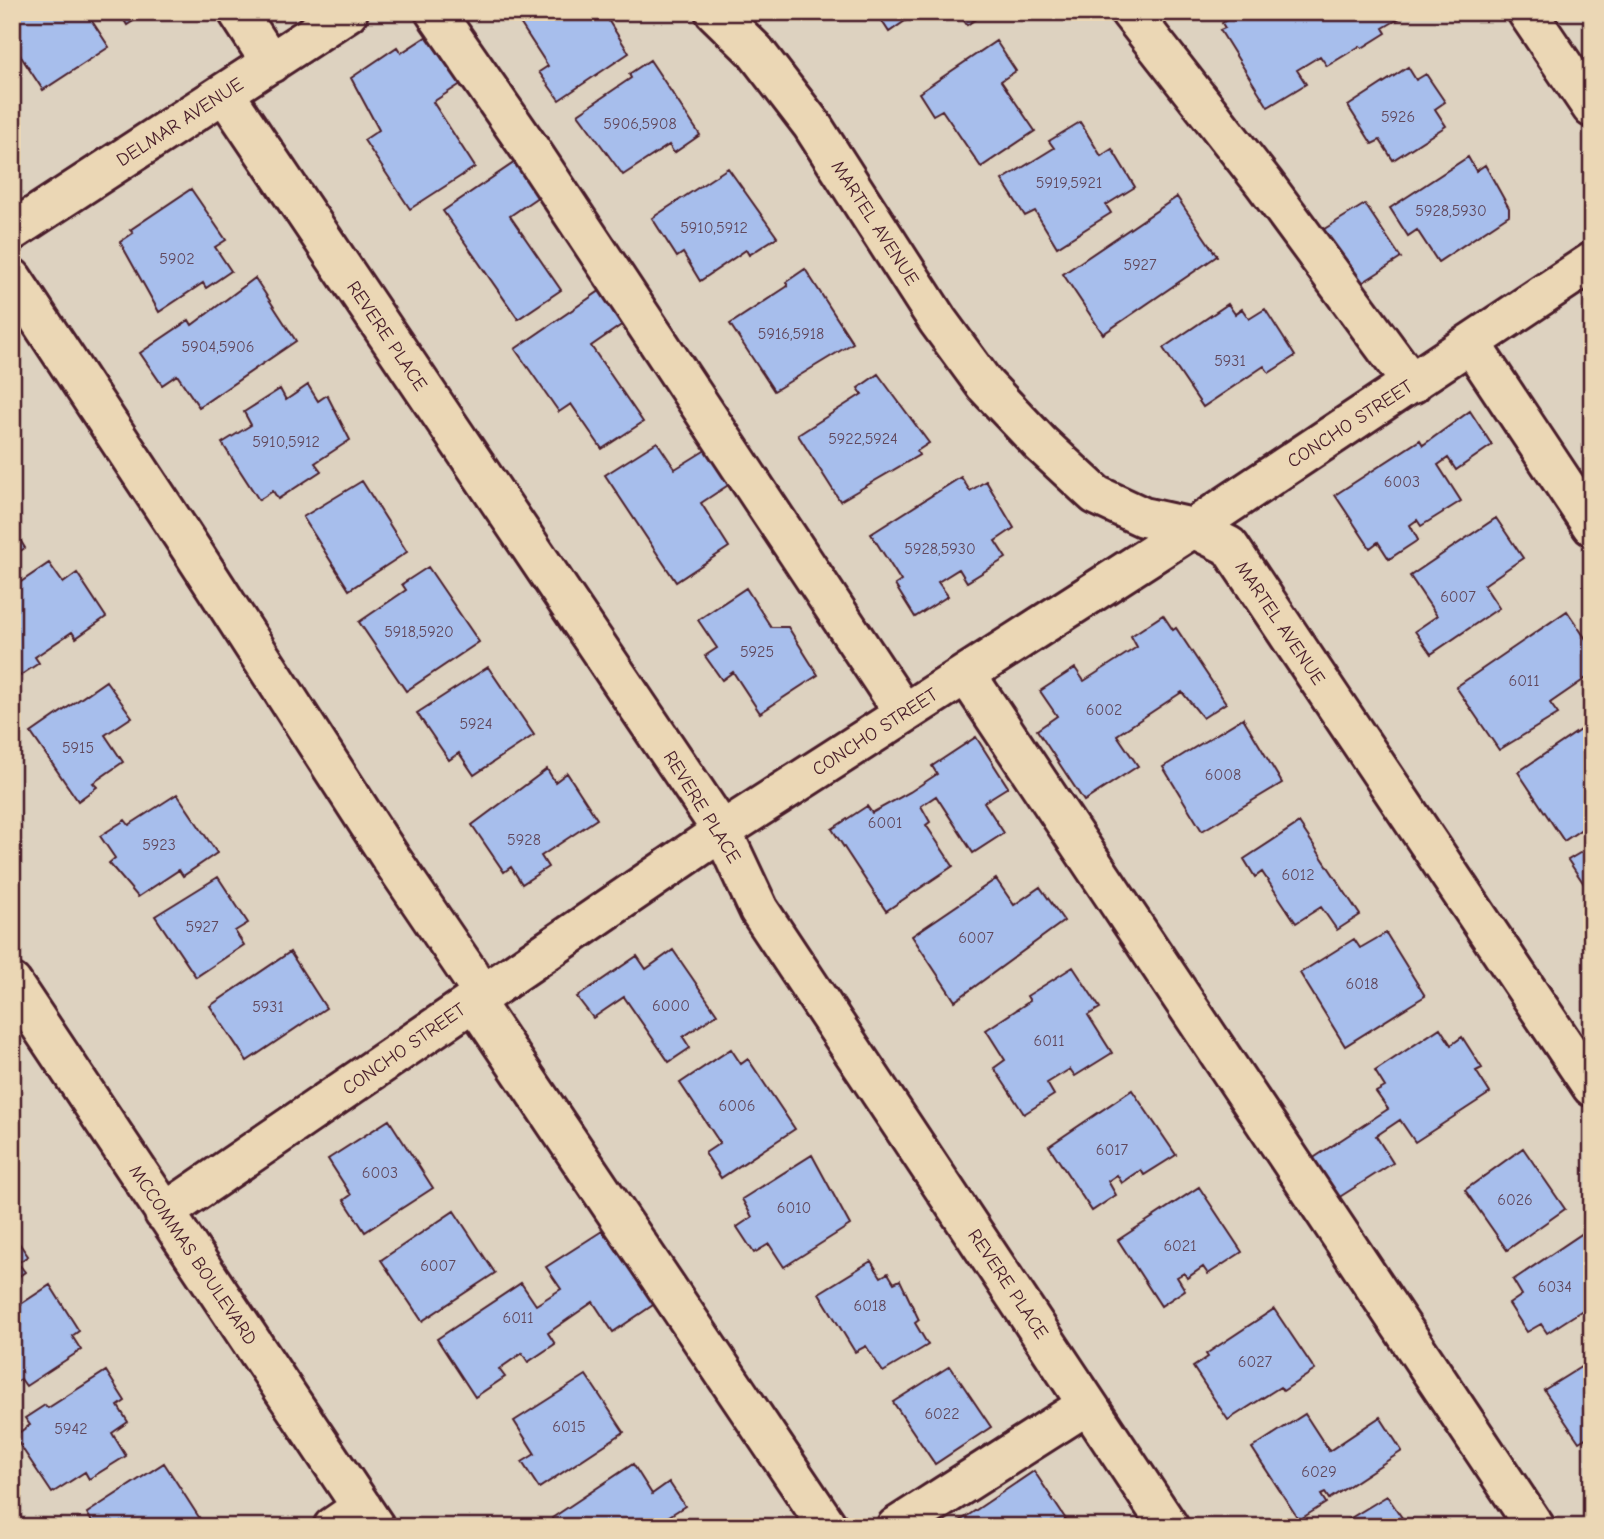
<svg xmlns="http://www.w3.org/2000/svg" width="1604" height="1539" viewBox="0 0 1604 1539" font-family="'Comic Neue',sans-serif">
<rect width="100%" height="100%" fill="#ddd2c0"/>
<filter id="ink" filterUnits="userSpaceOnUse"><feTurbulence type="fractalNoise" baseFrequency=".0143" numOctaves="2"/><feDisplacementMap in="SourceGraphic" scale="14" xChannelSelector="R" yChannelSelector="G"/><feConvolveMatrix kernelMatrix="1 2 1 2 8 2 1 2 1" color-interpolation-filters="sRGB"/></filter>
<g filter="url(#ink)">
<path fill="#a7beec" stroke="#4a1f2b" stroke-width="2" d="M17 12H86L109 47 43 90 12 43V16Z
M119 12H147L127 25Z
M513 12H603L629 53 559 100 539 72 548 66Z
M876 12H918L889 32Z
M958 12H986L967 25Z
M1239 12H1257L1259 16 1265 12 1407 14 1383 28 1386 33 1362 48 1360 46 1327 66 1320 56 1297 70 1306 84 1268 107 1220 30 1225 28 1222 23Z
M435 31 467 80 433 102 475 167 410 209 364 140 379 130 351 78 397 47 401 53Z
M996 41 1016 71 1001 81 1035 131 981 167 942 110 933 115 919 93Z
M650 60 700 135 674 153 669 145 623 175 578 114 631 78 629 74Z
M1408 67 1416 80 1426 74 1445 102 1435 109 1446 126 1393 160 1380 140 1372 144 1348 106Z
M1080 122 1101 156 1112 149 1135 187 1106 205 1111 213 1057 247 1035 211 1025 216 1002 180 1054 148 1049 141Z
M524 156 548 190 510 216 561 290 518 319 443 211Z
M1468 157 1476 171 1485 165 1509 208V215L1438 262 1417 230 1408 236 1390 208Z
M728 168 777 237 749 255 746 250 700 281 683 253 677 257 652 218Z
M191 189 226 240 215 247 231 271 206 288 203 283 159 312 120 242 133 233 130 230Z
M1177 197 1217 256 1103 334 1063 274Z
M1365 204 1401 258 1354 288 1316 234Z
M805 269 853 343 774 391 730 324 788 286 786 282Z
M255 278 296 341 199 407 177 375 162 385 140 353 189 320 192 325Z
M610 284 633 317 591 346 643 422 602 449 571 404 559 412 515 349Z
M1228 304 1235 314 1242 309 1249 319 1265 309 1295 356 1269 373 1264 366 1203 407 1163 348Z
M878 374 929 443 917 451 919 455 840 501 798 435 862 394 858 388Z
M308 385 318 401 327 395 350 440 315 463 321 471 278 499 273 491 259 500 222 443 251 425 244 412 280 389 286 400Z
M1470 411 1492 445 1456 470 1448 458 1438 465 1461 501 1421 526 1417 520 1410 525 1418 540 1389 559 1378 542 1370 548 1335 495 1420 440 1423 445Z
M657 442 675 469 717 443 739 478 701 503 729 547 676 582 605 475Z
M961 477 970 491 986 481 1014 528 995 541 1006 558 967 582 959 569 938 582 948 596 915 617 895 585 901 581 871 534Z
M362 481 407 552 349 590 303 517Z
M1496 518 1523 558 1484 585 1499 608 1431 654 1415 631 1437 616 1410 576Z
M12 527 25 548 12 556Z
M49 563 63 583 77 573 106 617 76 638 72 632 35 657 39 663 12 681V588Z
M428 567 479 642 406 691 359 622 406 590 402 584Z
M746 588 771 627H788L818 675 760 713 733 672 722 680 705 656 717 648 698 620Z
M1567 611 1592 648V674L1550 703 1558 714 1499 750 1456 687Z
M1163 615 1173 630 1176 628 1226 703 1203 718 1182 692 1117 735 1138 766 1084 801 1037 730 1057 716 1040 691 1075 668 1084 681 1137 647 1131 636Z
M488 667 534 735 474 775 459 753 449 760 417 713Z
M106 681 132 717 105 735 123 762 93 783 97 787 78 801 31 733Z
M1243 718 1282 783 1202 831 1163 767Z
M1592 722V800L1584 805 1592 816V822L1564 841 1518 772Z
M976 737 1008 787 984 802 1004 833 973 853 936 796 921 806 930 822 926 825 953 866 886 911 832 829 867 806 872 813 910 792 937 774 932 766Z
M547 769 555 782 567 773 597 819 541 856 548 867 522 884 511 867 504 872 472 825Z
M177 794 217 853 183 876 179 870 138 897 109 863 115 858 100 836 125 820 129 825Z
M1299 823 1360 915 1337 930 1321 907 1296 923 1262 872 1255 877 1244 859Z
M1590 847 1592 850V896L1568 860Z
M218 877 248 923 235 931 244 945 196 977 155 916Z
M996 879 1014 905 1040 887 1064 921 955 1001 912 936Z
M1386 933 1425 996 1345 1046 1300 973 1354 939 1360 948Z
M673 950 717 1014 683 1037 690 1048 669 1062 624 997 593 1018 577 997 637 956 646 969Z
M290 952 326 1008 247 1061 210 1006Z
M1073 967 1100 1008 1088 1015 1112 1053 1075 1076 1070 1069 1047 1083 1054 1095 1024 1114 994 1068 1005 1060 986 1030 1030 1001 1027 996Z
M1440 1028 1451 1045 1462 1037 1482 1068 1476 1071 1490 1093 1415 1142 1400 1120 1376 1136 1393 1163 1338 1198 1312 1159 1388 1109 1376 1092 1385 1087 1375 1071Z
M731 1049 741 1064 748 1059 795 1129 721 1178 705 1153 720 1143 680 1083Z
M1132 1090 1176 1155 1144 1175 1141 1170 1122 1183 1117 1175 1108 1181 1116 1195 1092 1211 1049 1146Z
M389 1120 433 1188 365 1232 344 1200 351 1195 328 1159Z
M1523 1148 1565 1209 1507 1250 1465 1190Z
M812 1155 850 1225 784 1267 769 1244 754 1253 737 1227 752 1217 742 1199Z
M1199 1187 1242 1252 1208 1274 1203 1267 1187 1278 1184 1273 1177 1277 1185 1290 1161 1306 1118 1240Z
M454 1211 495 1273 422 1321 381 1260Z
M602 1231 607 1238 614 1233 659 1301 613 1332 593 1302 548 1333 555 1344 528 1362 522 1353 499 1369 505 1377 475 1397 437 1339 521 1283 536 1305 561 1289 546 1267Z
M12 1233 28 1256 18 1263 25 1272 12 1281Z
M1583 1233 1592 1246V1304L1547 1333 1541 1324 1527 1332 1509 1304 1522 1295 1513 1280Z
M871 1261 881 1277 888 1273 894 1283 900 1280 919 1320 915 1323 928 1345 883 1372 866 1346 855 1352 819 1293Z
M50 1285 79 1331 72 1336 81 1350 26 1386 21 1379 12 1385V1310Z
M1274 1309 1315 1370 1283 1391 1280 1387 1228 1420 1193 1367 1208 1357 1206 1354Z
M1592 1360V1434L1579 1442 1544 1390Z
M950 1366 991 1427 935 1464 893 1402Z
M106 1371 125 1401 118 1406 128 1422 112 1433 126 1456 89 1479 85 1472 52 1493 14 1436 30 1425 25 1418 45 1405 48 1408Z
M586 1375 624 1432 539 1488 522 1462 535 1454 514 1421Z
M1305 1414 1329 1451 1380 1417 1402 1451 1329 1499 1325 1493 1321 1495 1326 1503 1299 1520 1252 1448Z
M164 1463 204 1525 95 1527 87 1513Z
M633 1464 652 1494 669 1482 685 1506 666 1518 671 1527H557L552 1518Z
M1034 1471 1071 1527H951Z
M1387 1496 1407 1525 1404 1527H1336Z"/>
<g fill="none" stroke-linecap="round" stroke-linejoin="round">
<g stroke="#4a1f2b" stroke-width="44">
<path id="minor" d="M238 12 271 63
M435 12 530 149 904 713
M715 12 755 51 812 125 938 321 985 385 1041 444 1096 495 1143 517 1193 528 1229 546 1592 1087
M1130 12 1264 183 1412 384
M1527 12 1592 108
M225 94 722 831 759 910 1169 1527
M12 231 348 12
M12 278 182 535 390 857 483 994
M1471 344 1592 526
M966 674 1535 1527
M12 983 375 1527
M473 1000 828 1527
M164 1213 722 831 1193 528 1592 262
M333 1527 362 1507
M896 1527 1087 1405"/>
</g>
<use href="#minor" stroke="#ebd7b5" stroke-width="38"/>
</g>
</g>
<g text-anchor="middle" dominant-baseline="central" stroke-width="7" stroke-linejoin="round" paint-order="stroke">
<g font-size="16" fill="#61475b">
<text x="1398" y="117">5926</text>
<text x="640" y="124">5906,5908</text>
<text x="1069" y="183">5919,5921</text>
<text x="1451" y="211">5928,5930</text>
<text x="714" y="228">5910,5912</text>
<text x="177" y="259">5902</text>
<text x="1140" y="265">5927</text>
<text x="791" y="334">5916,5918</text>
<text x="218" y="347">5904,5906</text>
<text x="1230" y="361">5931</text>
<text x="863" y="439">5922,5924</text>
<text x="286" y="442">5910,5912</text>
<text x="1402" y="482">6003</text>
<text x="940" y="549">5928,5930</text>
<text x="1458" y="597">6007</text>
<text x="419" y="632">5918,5920</text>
<text x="757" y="652">5925</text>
<text x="1524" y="681">6011</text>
<text x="1104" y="710">6002</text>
<text x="476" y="724">5924</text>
<text x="78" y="748">5915</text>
<text x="1223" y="775">6008</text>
<text x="885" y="823">6001</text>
<text x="524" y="840">5928</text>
<text x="159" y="845">5923</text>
<text x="1298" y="875">6012</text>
<text x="202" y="927">5927</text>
<text x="976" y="938">6007</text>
<text x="1362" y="984">6018</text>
<text x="671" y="1006">6000</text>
<text x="268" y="1007">5931</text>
<text x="1049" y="1041">6011</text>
<text x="737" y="1106">6006</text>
<text x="1112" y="1150">6017</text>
<text x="380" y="1173">6003</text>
<text x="1515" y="1200">6026</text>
<text x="794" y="1208">6010</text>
<text x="1180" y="1246">6021</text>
<text x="438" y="1266">6007</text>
<text x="1555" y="1287">6034</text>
<text x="870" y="1306">6018</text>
<text x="518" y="1318">6011</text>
<text x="1255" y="1362">6027</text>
<text x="942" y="1414">6022</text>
<text x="569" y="1427">6015</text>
<text x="71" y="1429">5942</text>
<text x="1319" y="1472">6029</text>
</g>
<g font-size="19" fill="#4a1f2b" stroke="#ebd7b5">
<text transform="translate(180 122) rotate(-33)">DELMAR AVENUE</text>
<text transform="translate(875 223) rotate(57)">MARTEL AVENUE</text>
<text transform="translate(387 336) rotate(56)">REVERE PLACE</text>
<text transform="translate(1350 424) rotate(-33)">CONCHO STREET</text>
<text transform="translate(1280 623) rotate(56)">MARTEL AVENUE</text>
<text transform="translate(875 732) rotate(-33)">CONCHO STREET</text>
<text transform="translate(702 807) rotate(58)">REVERE PLACE</text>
<text transform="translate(404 1049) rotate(-35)">CONCHO STREET</text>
<text transform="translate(193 1255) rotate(56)">MCCOMMAS BOULEVARD</text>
<text transform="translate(1008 1284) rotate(56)">REVERE PLACE</text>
</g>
</g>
<rect width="1604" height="1539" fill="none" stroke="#ebd7b5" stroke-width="42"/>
<rect x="21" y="21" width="1562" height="1497" fill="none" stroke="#4a1f2b" stroke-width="2.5" filter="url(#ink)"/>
</svg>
